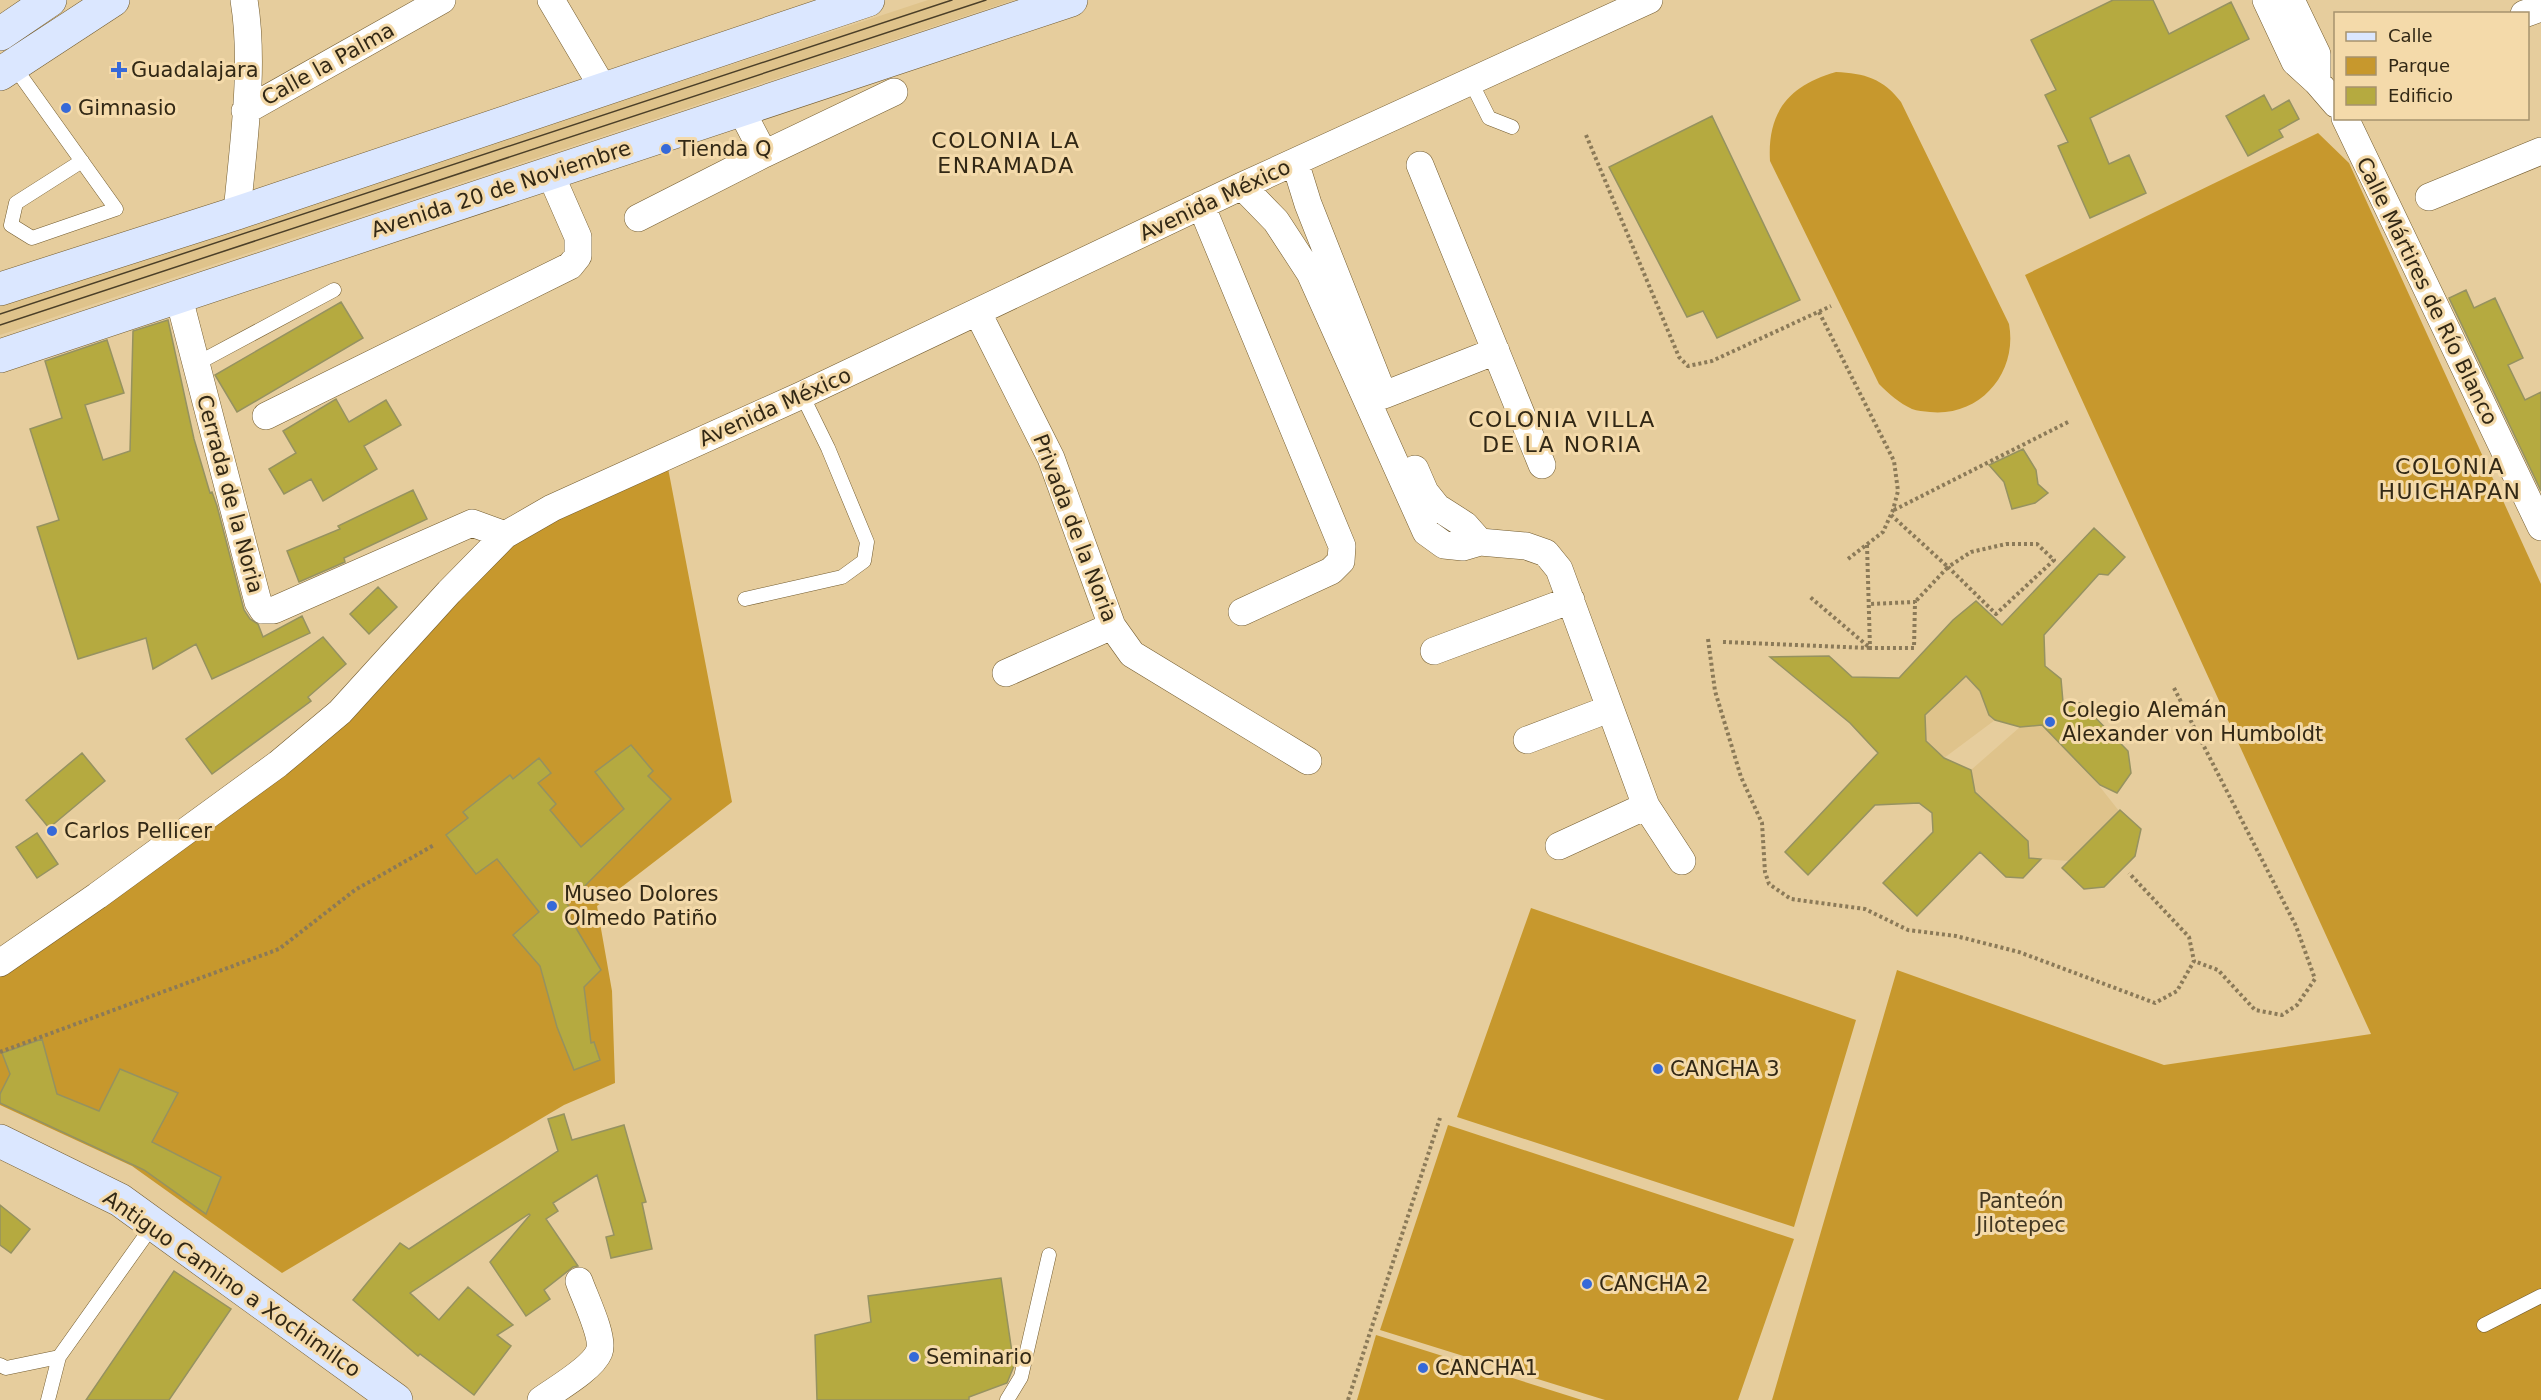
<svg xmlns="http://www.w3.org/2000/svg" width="2541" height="1400" viewBox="0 0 2541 1400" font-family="'DejaVu Sans',sans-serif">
<rect width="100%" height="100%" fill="#e6cd9d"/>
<path fill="#dfc38b" d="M928 0H1014L0 335V306Z
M1966 676 1980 691 1989 715 1995 720 1944 758 1926 741 1925 715Z
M2042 725 2093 778 2119 811 2069 861 2029 858 1975 792 1971 770 2020 727Z"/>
<path fill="#c7982d" d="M1836 72C1864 73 1884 79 1901 102L2009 324C2018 373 1980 417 1930 412 1924 411 1917 411 1912 409 1899 403 1889 394 1879 384L1770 161C1767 111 1790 85 1836 72Z
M2318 133 2349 163 2541 584V1400H1772L1897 970 2164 1065 2371 1034 2025 275Z
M668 468 732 802 597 906 612 991 615 1083 564 1105 282 1273 132 1166 0 1105V951L279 758 490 548Z
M1531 908 1856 1020 1794 1227 1457 1117Z
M1448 1125 1794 1239 1738 1400H1605L1380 1330Z
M1376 1335 1582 1400H1357Z"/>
<path fill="#b5aa40" stroke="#969260" stroke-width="1.5" d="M2113 0H2153L2169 34 2231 2 2249 39 2090 118 2109 164 2129 155 2146 193 2090 218 2058 146 2068 142 2045 95 2056 90 2031 40Z
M2264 95 2272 110 2289 100 2299 119 2279 130 2283 137 2248 156 2226 116Z
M1712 116 1800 300 1717 338 1703 311 1687 317 1609 167Z
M2466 290 2474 308 2495 298 2523 358 2508 365 2525 400 2541 392V491L2449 298Z
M341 302 363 338 237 412 215 375Z
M168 320 194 439 210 493 212 492 217 506 244 610 250 619 258 624 263 637 302 616 310 633 212 679 196 644 153 669 146 638 78 659 37 527 59 520 30 429 62 418 45 361 107 340 124 393 85 405 103 460 130 451 133 331Z
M336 399 349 422 386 400 401 425 364 446 377 469 323 501 311 479 284 494 269 469 296 453 283 431Z
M2023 449 2036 470 2038 484 2048 493 2035 503 2012 509 2004 482 1989 465Z
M413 490 427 519 344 558 345 562 299 582 287 551 340 529 338 526Z
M2094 528 2125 557 2108 575 2099 574 2044 635 2045 666 2061 679 2063 702 2081 703 2128 751 2131 773 2117 793 2100 785 2042 725 2020 727 1995 720 1989 715 1980 691 1966 676 1925 715 1926 741 1944 758 1971 770 1975 792 2028 841 2029 858 2041 859 2023 878 2006 877 1980 852 1917 916 1883 883 1933 832 1932 813 1919 803 1875 805 1808 875 1785 852 1878 753 1850 723 1770 657 1829 656 1852 677 1899 678 1953 620 1976 601 2002 625Z
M378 587 397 607 369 634 350 614Z
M323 637 346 664 308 697 311 701 212 774 186 739Z
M631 745 653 771 648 776 671 799 567 904 571 909 567 913 601 970 584 987 591 1043 594 1042 600 1060 574 1070 557 1027 540 966 513 935 539 912 497 859 476 874 446 835 468 818 463 812 510 775 513 779 539 758 551 773 538 783 556 804 550 810 581 847 624 809 595 772Z
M82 753 105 781 49 828 26 800Z
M2120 810 2141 829 2135 856 2104 887 2084 889 2062 868Z
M37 833 58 864 37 878 16 847Z
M42 1039 57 1094 99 1111 120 1069 178 1093 152 1142 221 1177 206 1214 144 1170 0 1103V1094L10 1074 2 1053Z
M564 1114 572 1140 624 1125 646 1202 642 1203 652 1249 611 1258 606 1237 614 1235 597 1175 553 1203 558 1211 546 1219 578 1266 573 1267 544 1290 550 1299 526 1316 490 1262 530 1215 529 1214 410 1293 439 1320 468 1287 513 1325 497 1335 511 1346 474 1395 420 1354 418 1356 353 1300 400 1243 409 1249 558 1151 548 1119Z
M0 1205 30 1229 11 1253 0 1245Z
M174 1271 231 1309 169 1400H86Z
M1001 1278 1014 1366 1007 1383 969 1397V1400H817L815 1335 871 1322 868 1296Z"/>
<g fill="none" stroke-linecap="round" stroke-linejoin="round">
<g stroke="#735c2f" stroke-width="15">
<path id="service" d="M13 65 116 209 32 238 11 225 16 203 82 161
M1470 80 1489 118 1512 127
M196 364 334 290
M745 599 842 577 864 561 867 542 828 448 802 395
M2484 1325 2541 1296
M0 1365 6 1368 59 1357 153 1225
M48 1400 59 1357
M1007 1400 1021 1377 1049 1255"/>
</g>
<g stroke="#735c2f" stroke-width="28">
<path id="minor" d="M551 0 603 88
M2266 0 2295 62 2317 82 2336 104
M2291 0 2317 54V82
M2524 14 2541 8
M245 111 442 0
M2345 118 2541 527
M764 154 894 92
M1295 162 1308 204 1381 389
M1420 165 1542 465
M1242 186 1276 221 1310 273 1426 532 1444 545 1463 547 1480 542 1526 546 1546 553 1559 569 1646 806 1682 861
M2429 197 2541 151
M1201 205 1342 546 1341 561 1331 571 1242 612
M237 213C243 146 255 66 244 0
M638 218 764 154 741 110
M179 298 258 602 263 610H274L472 523 505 535
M978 313 1051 458 1112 626 1132 654 1308 761
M1384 395 1496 351
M266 416 570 266 578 256V237L550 173
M1415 469 1425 492 1437 507 1465 525 1480 542
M1434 651 1571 600
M1006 673 1112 626
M1527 740 1609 709
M1559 846 1646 806
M0 963 97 896 278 764 340 712 449 592 505 535 552 508 802 395 1242 186 1649 0
M541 1400C556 1389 592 1369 599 1352 605 1338 584 1296 579 1281"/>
</g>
<g stroke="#735c2f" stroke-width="34">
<path id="secondary" d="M0 34 50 0
M0 74 113 0
M0 289 237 213 868 0
M0 356 1071 0
M0 1141 120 1200 396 1400"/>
</g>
<path stroke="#8b7a58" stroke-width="4" stroke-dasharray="3 3" stroke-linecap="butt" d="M1586 135 1679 357 1688 366 1712 361 1831 306
M1819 312 1894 461 1898 491 1893 510 1883 532 1848 559
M1894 510 2070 421
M1891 515 1948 567 1915 602
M2006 544H2037L2054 560 1996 614 1948 567 1971 552Z
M1867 545 1870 648H1914L1915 602 1869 604
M1708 639 1715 691 1741 777 1762 823 1765 872 1769 884 1791 899 1865 909 1908 930 1956 936 2019 952 2155 1003 2177 991 2194 961 2189 937 2129 873
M1723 642 1870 648 1810 597
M2174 688 2296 926 2315 979 2297 1005 2282 1015 2255 1010 2218 970 2194 961
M0 1052 279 949 355 890 434 845
M1348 1400 1440 1118"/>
<use href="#service" stroke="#fff" stroke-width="14"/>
<use href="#minor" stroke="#fff" stroke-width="27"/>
<use href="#secondary" stroke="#dbe7ff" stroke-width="33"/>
<path stroke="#4b3f28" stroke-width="1.5" d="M0 314 952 0
M0 325 986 0"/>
</g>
<g fill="#3669d8" stroke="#f4daaa" stroke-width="2">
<path d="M116 61h6v6h6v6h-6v6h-6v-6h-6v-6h6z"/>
<circle cx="66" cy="108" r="6"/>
<circle cx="666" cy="149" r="6"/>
<circle cx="2050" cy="722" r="6"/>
<circle cx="52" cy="831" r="6"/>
<circle cx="552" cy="906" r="6"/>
<circle cx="1658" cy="1069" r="6"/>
<circle cx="1587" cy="1284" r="6"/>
<circle cx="914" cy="1357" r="6"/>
<circle cx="1423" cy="1368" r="6"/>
</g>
<g text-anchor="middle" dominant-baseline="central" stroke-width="6" stroke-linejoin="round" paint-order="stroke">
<g font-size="21" fill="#322815" stroke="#f4daaa">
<text transform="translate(328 64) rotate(-29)">Calle la Palma</text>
<text transform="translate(501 189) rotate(-18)">Avenida 20 de Noviembre</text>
<text transform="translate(1215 200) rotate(-25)">Avenida México</text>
<text transform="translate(2427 291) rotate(64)">Calle Mártires de Río Blanco</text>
<text transform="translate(775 407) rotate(-24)">Avenida México</text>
<text transform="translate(230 494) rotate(75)">Cerrada de la Noria</text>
<text transform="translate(1075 528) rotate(69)">Privada de la Noria</text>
<text transform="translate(232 1284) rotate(35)">Antiguo Camino a Xochimilco</text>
</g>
<g font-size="21" fill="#322815" stroke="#f4daaa" text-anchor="start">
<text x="131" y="70">Guadalajara</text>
<text x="78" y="108">Gimnasio</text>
<text x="678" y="149">Tienda Q</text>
<text x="2062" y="710">Colegio Alemán<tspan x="2062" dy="24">Alexander von Humboldt</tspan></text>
<text x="64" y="831">Carlos Pellicer</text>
<text x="564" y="894">Museo Dolores<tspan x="564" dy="24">Olmedo Patiño</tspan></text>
<text x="1670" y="1069">CANCHA 3</text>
<text x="1599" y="1284">CANCHA 2</text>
<text x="926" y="1357">Seminario</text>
<text x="1435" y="1368">CANCHA1</text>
</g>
<g font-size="21" fill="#423721" stroke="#f4daaa">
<text x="2021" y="1201">Panteón<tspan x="2021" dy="24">Jilotepec</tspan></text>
</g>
<g font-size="22" letter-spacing="1.5" fill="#322815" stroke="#f4daaa">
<text x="1006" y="140">COLONIA LA<tspan x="1006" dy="25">ENRAMADA</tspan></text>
<text x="1562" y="419">COLONIA VILLA<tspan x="1562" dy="25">DE LA NORIA</tspan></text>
<text x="2450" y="466">COLONIA<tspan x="2450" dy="25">HUICHAPAN</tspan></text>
</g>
</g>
<rect x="2334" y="12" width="195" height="108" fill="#f4daaa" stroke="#a6936e" stroke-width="1.5"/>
<rect x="2346" y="32" width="30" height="9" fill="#dbe7ff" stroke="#a6936e" stroke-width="1.5"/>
<text x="2388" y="42" font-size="18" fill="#322815">Calle</text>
<rect x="2346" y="57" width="30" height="18" fill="#c7982d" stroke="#a6936e" stroke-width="1.5"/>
<text x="2388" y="72" font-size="18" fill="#322815">Parque</text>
<rect x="2346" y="87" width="30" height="18" fill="#b5aa40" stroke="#a6936e" stroke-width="1.5"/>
<text x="2388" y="102" font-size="18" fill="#322815">Edificio</text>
</svg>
